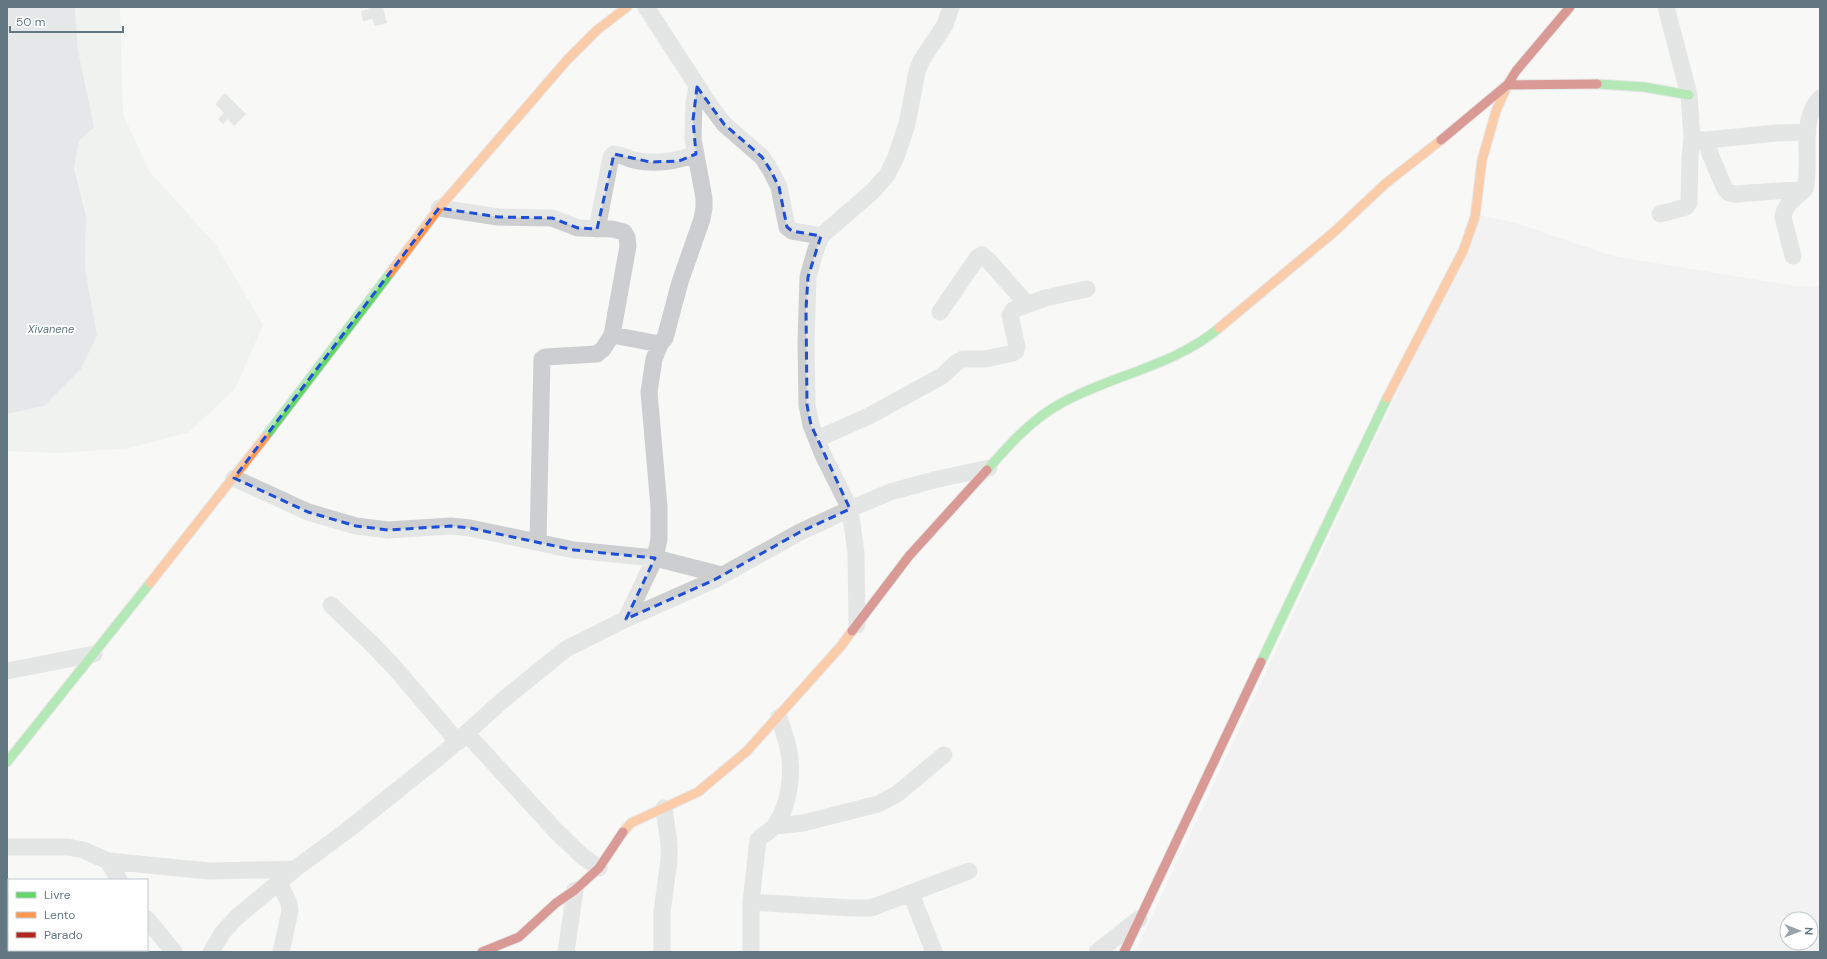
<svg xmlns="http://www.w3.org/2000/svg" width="1827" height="959" viewBox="0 0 1827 959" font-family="'DM Sans',sans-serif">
<rect width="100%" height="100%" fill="#f8f8f7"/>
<path fill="#e8eae9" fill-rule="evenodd" d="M1480 215 1515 223 1613 256 1796 286 1820 287V952H1135ZM1787 919H1811V943H1787Z"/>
<path fill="#e7eae4" d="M75 7H120L123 114 149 171 216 245 263 325 235 389 189 432 130 448 59 453 7 451V414L44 406 97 335 85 268 86 216 74 168 79 141 78 51Z"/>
<path fill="#ccd6d8" d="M7 7H75L78 51 94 127 79 141 74 168 86 216 85 268 97 335 81 369 44 406 7 414Z"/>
<path fill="#cfd2d2" d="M368 7H383L387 23 375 26 372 19 363 21 361 11 369 9Z
M225 93 246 114 234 126 228 119 223 124 218 119 224 113 215 104Z"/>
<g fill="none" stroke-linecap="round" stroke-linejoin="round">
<g stroke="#d5d6d7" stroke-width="11">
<path id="fast" d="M1597 84 1644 87 1689 95
M265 437 390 273
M987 470C1008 446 1030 421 1058 405 1110 375 1173 367 1219 328
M1261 662 1387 398
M7 762 150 583"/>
</g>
<g stroke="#d5d6d7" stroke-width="11">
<path id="slow" d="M390 273 439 208 568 59 597 30 627 7
M1219 328 1334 232 1385 184 1441 140
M1387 398 1463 251 1475 217 1482 160 1496 111 1508 84
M150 583 265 437
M623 832 631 823 698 792 747 751 841 646 852 631"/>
</g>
<g stroke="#d5d6d7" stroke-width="11">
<path id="jam" d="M1508 84 1516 71 1570 7
M1441 140 1507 85 1597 84
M852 631 909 556 987 470
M482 952 519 937 556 903 575 890 599 868 623 832
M1124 952 1261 662"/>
</g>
<path stroke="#cdcecf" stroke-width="17" d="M646 7 709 104 724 124 762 157 771 171 779 187 787 227 792 231 821 236
M1696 140H1706L1777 133 1808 132
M1706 140 1710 154 1725 189 1729 193 1736 194 1805 189
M439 208 498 217 552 218 578 228 612 229 624 232 627 237 628 246 612 335 603 349 597 354 545 357 542 359 538 542
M1660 214 1686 207 1689 203 1690 156 1692 139 1689 95 1666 7
M597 229 611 157 614 154C620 154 628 159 634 160 654 165 677 161 696 154
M1793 256 1783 217C1785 203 1796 198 1805 189 1812 161 1798 122 1820 98
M940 312 977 258 982 255 988 260 1027 304
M612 335 660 344
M817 439 869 416 942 376 957 362 963 359H985L1013 353 1016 351 1017 347 1010 315 1013 310 1045 298 1087 289
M234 478 308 512 356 526 388 530 451 526 470 528 574 550 655 558 722 575
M331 605 372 644 394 667 458 742
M626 619 655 558 659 539V507L649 392 654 359 660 344 665 338 680 282 702 219 704 208V198L693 139 694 102 697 87
M857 625 856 553 850 509 823 455 811 425 807 405 806 342 808 277 815 252 821 236 873 191 887 175 896 157 907 124 917 72 921 61 945 25 951 7
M7 671 94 654
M467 734 556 831 582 856 599 868
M776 826 803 823 878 804 897 794 944 755
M7 847H68L83 850 108 861 209 871 295 869
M108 861 119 880
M279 883 289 903 290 911 281 952
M911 894 934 952
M751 902 852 908H871L969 871
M147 919 174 952
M211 952 223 932 238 916 295 869 349 829 444 753 503 700 566 649 626 619 714 580 800 532 850 509 890 492 934 480 989 468
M566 952 575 890
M662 952V912L669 860V844L664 808
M751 952V902L758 840C763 834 772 831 776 824 789 805 793 775 789 752 787 740 782 728 779 717
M1097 952 1139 919"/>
<use href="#fast" stroke="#63d668" stroke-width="9"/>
<use href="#slow" stroke="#ff974d" stroke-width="9"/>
<use href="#jam" stroke="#b3261e" stroke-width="9"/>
</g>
<path d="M0 0H1827V959H0ZM697 87 724 124 762 157 771 171 779 187 787 227 792 231 821 236 808 277 806 309 807 405 811 425 850 509 800 532 714 580 626 619 655 558 574 550 470 528 451 526 388 530 356 526 308 512 234 478 439 208 498 217 552 218 578 228 597 229 614 154 650 162 679 161 696 154 693 120Z" fill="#f8f8f7" fill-opacity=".55" fill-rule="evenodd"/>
<path fill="none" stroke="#1d4ed8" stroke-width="3" stroke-dasharray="8 5" stroke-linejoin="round" d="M697 87 724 124 762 157 771 171 779 187 787 227 792 231 821 236 808 277 806 309 807 405 811 425 850 509 800 532 714 580 626 619 655 558 574 550 470 528 451 526 388 530 356 526 308 512 234 478 439 208 498 217 552 218 578 228 597 229 614 154 650 162 679 161 696 154 693 120Z"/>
<g text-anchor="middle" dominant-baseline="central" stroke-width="4" stroke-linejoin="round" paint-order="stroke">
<g font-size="11" font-style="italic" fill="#5e767c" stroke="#fff">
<text x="51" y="329">Xivanene</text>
</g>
</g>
<rect width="1827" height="959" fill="none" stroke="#637783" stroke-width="16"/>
<rect x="8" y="879" width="140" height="72" fill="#ffffff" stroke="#c1c9cd"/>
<rect x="16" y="892" width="20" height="6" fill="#63d668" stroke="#c1c9cd"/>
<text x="44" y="899" font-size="12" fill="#637783">Livre</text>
<rect x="16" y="912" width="20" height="6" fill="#ff974d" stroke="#c1c9cd"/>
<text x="44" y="919" font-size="12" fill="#637783">Lento</text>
<rect x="16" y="932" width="20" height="6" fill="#b3261e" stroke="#c1c9cd"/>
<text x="44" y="939" font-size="12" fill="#637783">Parado</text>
<g transform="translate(1799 931) rotate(91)"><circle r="19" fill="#ffffff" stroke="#c1c9cd"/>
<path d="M0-3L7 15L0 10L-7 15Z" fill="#97a4ac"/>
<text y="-6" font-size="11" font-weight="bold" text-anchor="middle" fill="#637783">N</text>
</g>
<path d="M10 26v6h113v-6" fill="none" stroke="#637783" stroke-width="2"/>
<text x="16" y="26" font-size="12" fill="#637783" stroke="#ffffff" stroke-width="3" paint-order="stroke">50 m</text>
</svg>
